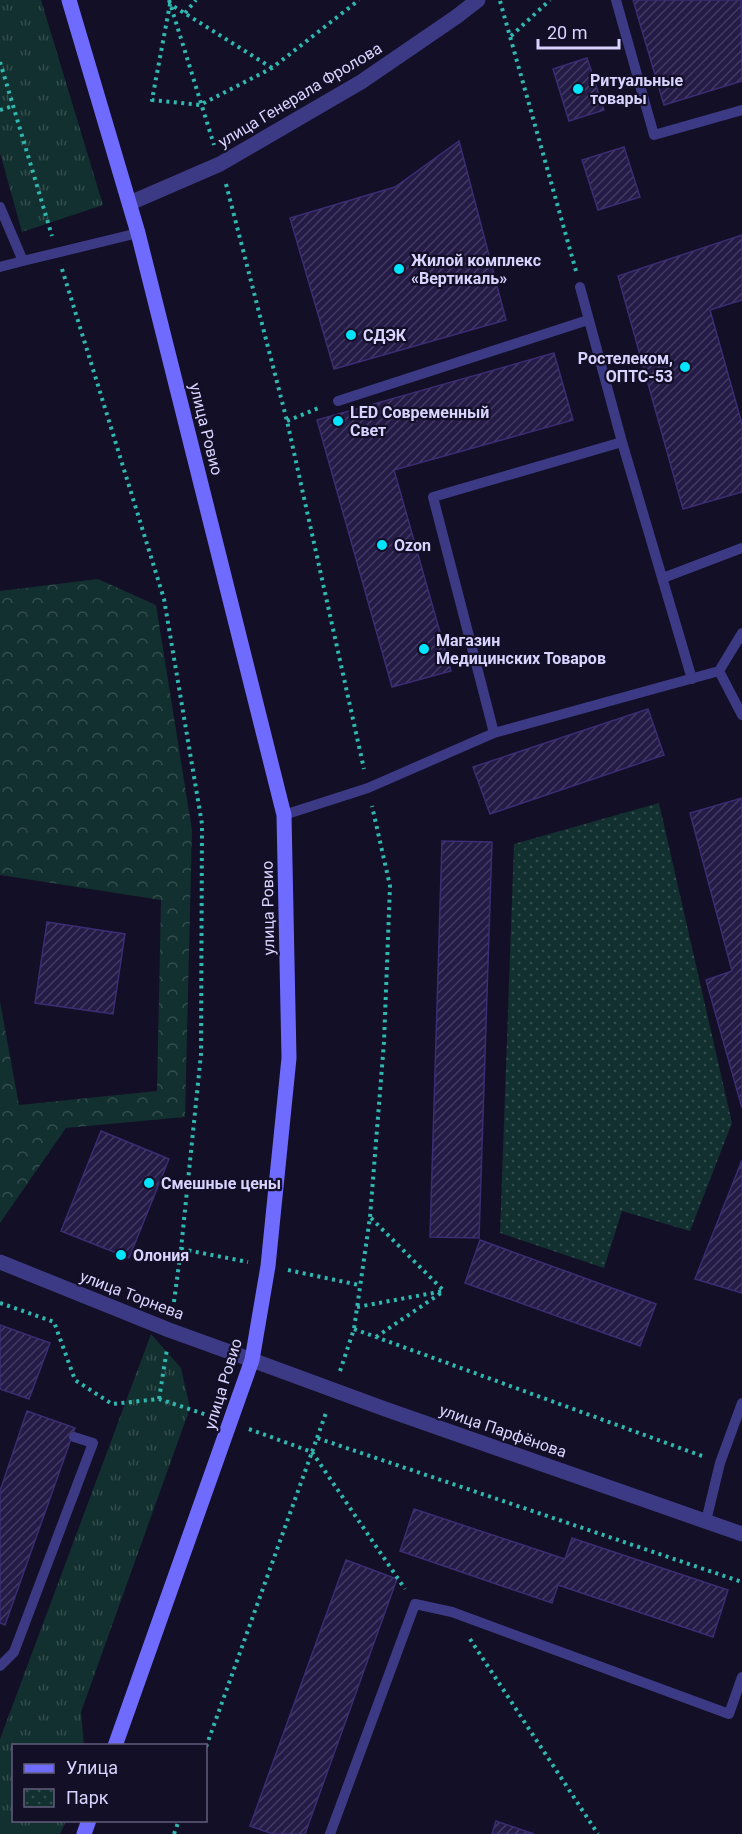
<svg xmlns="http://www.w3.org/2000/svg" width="742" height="1834" viewBox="0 0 742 1834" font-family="Roboto,sans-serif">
<defs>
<pattern id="grass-tufts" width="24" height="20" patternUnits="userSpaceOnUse" patternTransform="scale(1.5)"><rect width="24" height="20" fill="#12302f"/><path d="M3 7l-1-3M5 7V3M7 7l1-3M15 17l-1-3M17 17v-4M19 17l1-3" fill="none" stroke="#344d4e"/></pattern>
<pattern id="forest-crowns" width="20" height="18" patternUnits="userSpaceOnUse" patternTransform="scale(1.5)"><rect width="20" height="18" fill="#12302f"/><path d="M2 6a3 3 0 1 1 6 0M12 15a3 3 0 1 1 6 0" fill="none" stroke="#344d4e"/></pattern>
<pattern id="park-dots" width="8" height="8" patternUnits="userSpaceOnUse" patternTransform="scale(1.5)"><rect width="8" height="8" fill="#12302f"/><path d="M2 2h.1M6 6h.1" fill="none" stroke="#344d4e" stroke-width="1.8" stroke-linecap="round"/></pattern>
<pattern id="building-hatch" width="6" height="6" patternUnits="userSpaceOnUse" patternTransform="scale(1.5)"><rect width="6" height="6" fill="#241b47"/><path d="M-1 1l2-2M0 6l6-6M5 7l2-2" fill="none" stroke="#433b63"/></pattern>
</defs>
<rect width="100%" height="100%" fill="#130f26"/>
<path fill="url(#grass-tufts)" d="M0 0H41L103 205 22 232 0 153Z
M151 1334 181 1368 190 1408 81 1712 84 1745 14 1746V1820L66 1821 60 1834H0V1739Z"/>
<path fill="url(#forest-crowns)" d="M98 579 156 605 192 830 185 1117 66 1128 0 1223V1002L19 1105 157 1091 161 900 0 875V591Z"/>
<path fill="url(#park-dots)" d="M659 803 732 1123 690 1231 622 1211 604 1268 500 1233 514 844Z"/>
<path fill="url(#building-hatch)" stroke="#3b2d73" stroke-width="1.5" d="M633 0H741L742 81 664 105Z
M587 58 604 110 569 121 553 69Z
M459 141 506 320 334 369 290 218 395 187Z
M624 147 640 197 598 210 582 160Z
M742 235V300L710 310 742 424V492L683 509 618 276Z
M554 353 573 420 394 470 451 671 392 687 317 420Z
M648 709 664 755 490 814 473 767Z
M742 798V1108L706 980 732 971 690 813Z
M442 841 492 842 479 1238 430 1237Z
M47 922 125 934 113 1014 35 1003Z
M101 1131 169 1159 129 1258 61 1231Z
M742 1160V1293L695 1279Z
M480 1240 656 1304 640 1346 465 1283Z
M0 1325 50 1343 29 1399 0 1389Z
M27 1411 75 1428 5 1625 0 1623V1491Z
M414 1509 565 1559 572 1538 728 1590 713 1637 558 1585 552 1603 400 1551Z
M346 1560 397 1579 305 1834H273L250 1826Z
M496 1821 534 1834H492Z"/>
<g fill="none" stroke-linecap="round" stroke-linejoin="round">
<path stroke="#2fb8b0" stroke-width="4" stroke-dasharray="3 4.5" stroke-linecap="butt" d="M169 0 214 145
M500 1 576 271
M185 13 196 0
M511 36 550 0
M0 62 52 236
M272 68 170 4 152 100 200 105 272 68 359 0
M0 110 13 106
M226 184 287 421 364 769
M62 269 164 599 202 824 201 1054 181 1249 173 1309
M287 421 321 407
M371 1218 444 1291
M181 1249 248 1262
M288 1270 359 1285
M0 1303 54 1322 75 1380 112 1404 159 1399 210 1416
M357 1307 444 1291
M354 1329 702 1456
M376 1337 441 1293
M340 1371 354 1329 370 1217 384 1042 390 886 372 806
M159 1399 167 1349
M249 1429 312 1452 317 1438 742 1582
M317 1438 327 1410
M312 1452 405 1589
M470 1639 598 1834
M206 1747 312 1452
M174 1834 179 1820"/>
<path stroke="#3d3a85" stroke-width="10" d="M616 0 654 135 742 110
M0 207 23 261 138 233
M0 267 23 261
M580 287 622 442
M338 401 588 320
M663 578 742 548
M719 671 742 633
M494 733 433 497 622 442 692 679
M284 815 368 788 494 733 719 671 742 715
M706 1521 720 1463 742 1403
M0 1666 14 1652 93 1443 74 1437
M330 1834 415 1604 452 1612 729 1714 742 1677"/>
<path stroke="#3d3a85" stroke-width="15" d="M130 203 220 164 361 82 456 17 478 0
M0 1262 169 1330 252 1360"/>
<path stroke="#3d3a85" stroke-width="15" d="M252 1360 385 1409 742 1534"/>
<path stroke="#6f6bff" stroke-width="15" d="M69 0 138 233 284 815 289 1058 268 1266 252 1360 115 1746
M84 1834 89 1820"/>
</g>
<g fill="#00e5ff" stroke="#130f26" stroke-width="2">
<circle cx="578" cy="89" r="6"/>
<circle cx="399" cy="269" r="6"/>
<circle cx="351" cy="335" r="6"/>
<circle cx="685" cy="367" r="6"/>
<circle cx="338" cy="421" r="6"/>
<circle cx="382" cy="545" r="6"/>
<circle cx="424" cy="649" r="6"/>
<circle cx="149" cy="1183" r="6"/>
<circle cx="121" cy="1255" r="6"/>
</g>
<g text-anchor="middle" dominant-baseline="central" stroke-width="4.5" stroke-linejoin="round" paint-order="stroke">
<g font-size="16" font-weight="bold" fill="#d9d4ff" stroke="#130f26" text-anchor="start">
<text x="590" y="80">Ритуальные<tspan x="590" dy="18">товары</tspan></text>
<text x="411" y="260">Жилой комплекс<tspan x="411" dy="18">«Вертикаль»</tspan></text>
<text x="363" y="335">СДЭК</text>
<text x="673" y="358" text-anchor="end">Ростелеком,<tspan x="673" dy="18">ОПТС-53</tspan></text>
<text x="350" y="412">LED Современный<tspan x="350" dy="18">Свет</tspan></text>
<text x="394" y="545">Ozon</text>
<text x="436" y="640">Магазин<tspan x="436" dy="18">Медицинских Товаров</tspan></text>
<text x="161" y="1183">Смешные цены</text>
<text x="133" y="1255">Олония</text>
</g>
<g font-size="16" fill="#d9d4ff" stroke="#130f26">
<text transform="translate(300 95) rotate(-31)">улица Генерала Фролова</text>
<text transform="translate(206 429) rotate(76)">улица Ровио</text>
<text transform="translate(268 908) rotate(-91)">улица Ровио</text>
<text transform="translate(132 1295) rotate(21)">улица Торнева</text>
<text transform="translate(223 1384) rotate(-73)">улица Ровио</text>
<text transform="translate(503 1431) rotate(19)">улица Парфёнова</text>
</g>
</g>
<rect x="12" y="1744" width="195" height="78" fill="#130f26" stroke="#625e7d" stroke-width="1.5"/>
<rect x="24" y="1764" width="30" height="9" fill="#6f6bff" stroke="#625e7d" stroke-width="1.5"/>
<text x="66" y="1774" font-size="18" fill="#d9d4ff">Улица</text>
<rect x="24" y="1789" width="30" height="18" fill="url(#park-dots)" stroke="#625e7d" stroke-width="1.5"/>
<text x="66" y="1804" font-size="18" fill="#d9d4ff">Парк</text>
<path d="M538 39v9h81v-9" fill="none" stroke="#d9d4ff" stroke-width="3"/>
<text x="547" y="39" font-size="18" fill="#d9d4ff" stroke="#130f26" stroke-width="4.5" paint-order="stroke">20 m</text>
</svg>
